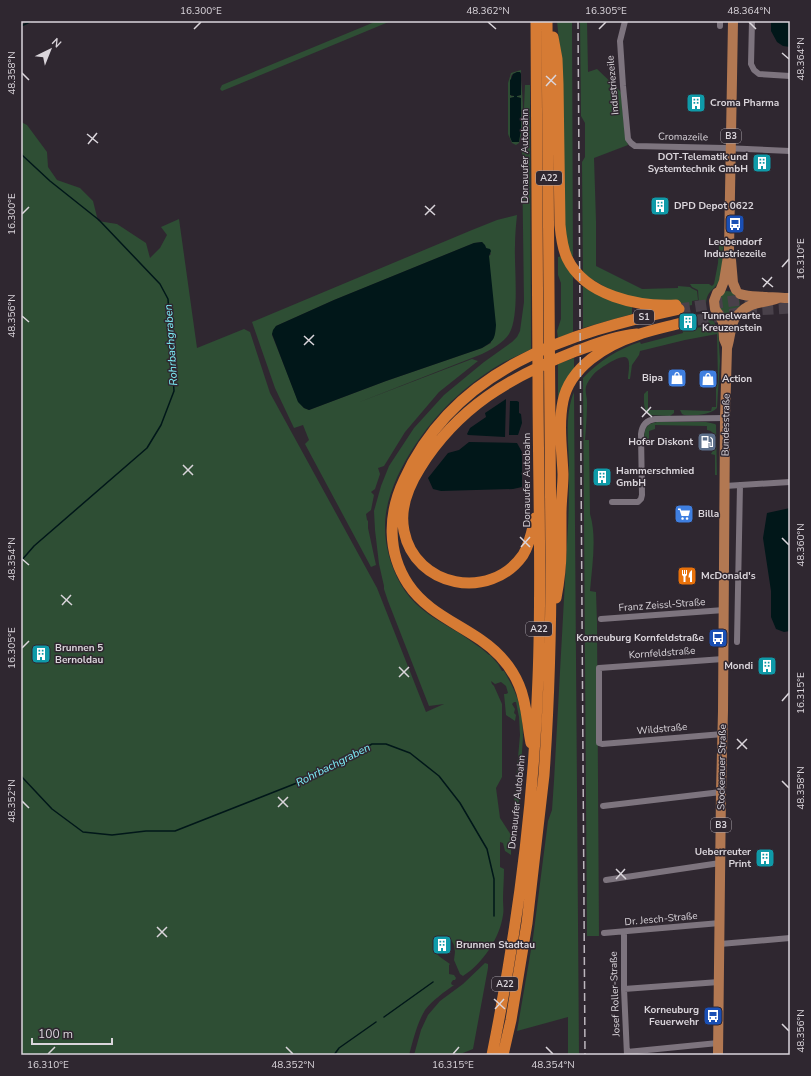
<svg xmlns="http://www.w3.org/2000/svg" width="811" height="1076" viewBox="0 0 811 1076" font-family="'Nunito Sans',sans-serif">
<rect width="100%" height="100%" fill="#2f2730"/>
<path fill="#2e4e34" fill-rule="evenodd" d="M377 21H391L222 91 220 89 222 85Z
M557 21H572L573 263 565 246 562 71Z
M580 21H587L588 72 597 69 618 89 621 92 625 136 628 145 594 158 596 221V266L642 289 678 288V286L690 287 691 288 697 291 698 300 692 301V305L687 306 688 314 681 315 684 330 708 326 707 316H702L704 312 708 311 718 329 720 361 717 408C710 415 694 416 684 415L682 414 680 410 711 411 712 407H716V389L718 381 717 334 685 340 640 351 639 355 632 365 630 379H628C628 374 631 361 627 358 622 353 601 368 597 371 593 374 589 380 587 384 584 390 587 396 587 402 587 415 586 427 585 440H589L590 514C597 537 592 566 590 591L596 592 597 623 599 936H587L583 378C599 361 618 349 640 342L641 344 683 333 677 300H643L612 291 583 274 582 162 585 157V123L581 116Z
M521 70V74L520 72C517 72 513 73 511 76V96H514V97L510 98 518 142 521 130V98L517 97V96L521 95V80C523 100 525 124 519 143L516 145 512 143 508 134V83L511 73Z
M525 85H530L531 349C522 354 512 358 504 362 490 370 476 380 464 390 430 418 393 469 386 513 382 539 390 569 405 591 418 610 439 621 459 633 469 640 479 646 488 654L489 655H490L498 664 502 671H504C518 695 523 710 523 737L516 840 511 836V855L505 851 503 843 500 842V867L504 869C504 879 503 890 503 900 503 905 504 910 503 915 500 938 482 964 463 976L460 974 454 960 455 952 454 945 449 936 435 943 439 951 436 953 440 957 450 964 449 965V974L454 975 456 978 455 980H453L451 983 452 985H454C444 992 433 1000 425 1010 417 1023 413 1041 409 1055H21V122L27 125 47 152 48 167 57 180 80 188 93 201 98 221 117 224 146 243 150 258 160 248 167 235 161 227 179 219 197 348 244 329 250 332 270 393 377 588 426 712 444 704 429 706 388 601 384 589V586L379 564 375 530 374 511 381 486 389 466 414 428 444 395 484 362 512 342 517 337 520 331 524 302 522 154ZM491 681 495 684 501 682 506 686 508 693 506 694H504L506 715 515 721 516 715 514 713 515 709 512 704 514 702H516L519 717 520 735 513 815 515 823 512 822C512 826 514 830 513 834L511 835 500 818 496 788 502 777V704L494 686 492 684Z
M517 215C516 225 515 235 515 245 514 267 520 316 509 334 504 342 491 350 482 354L357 403 472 359 478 361 439 392 405 432 384 466 378 468 380 474 375 489 371 492 374 495 371 510 366 514 367 520 368 521V528L376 565 371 567 305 444 309 440 303 425 294 428 275 388 252 322 472 230 497 220ZM482 242 491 254 489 256 491 343 482 348 386 381 309 410 304 408 298 401 272 335 276 326 334 300 474 243Z
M721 244 724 245C721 256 724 272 718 283 712 292 707 291 706 304L699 305 698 290 692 287 690 284H709L712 286 714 284 718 263 719 245Z
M563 256 573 272V332L558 338 557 331 561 319V283L558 275V257Z
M583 282 632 307V314L583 328Z
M727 291C749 292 740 324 720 312L718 297 723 292Z
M574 358V371L558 400V364Z
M647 391H648V410H674V413L670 416 650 415C643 410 644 403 644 394Z
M574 392 579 1055H568V1017L517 1031 533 938 548 821 552 810 554 781 568 526C569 505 569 483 569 462 568 439 565 414 574 392Z
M657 422H706L715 424 716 425 717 475H715V455L711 454C714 449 716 438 713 433 711 431 709 430 707 430V426L655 425V429L649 431V446H647C643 440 643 428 650 424 652 423 654 423 657 422Z
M485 963 488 964V968L473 1049 458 1055H414L421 1030 428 1015 440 1001 463 984Z"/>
<path fill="#011719" d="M771 21H790V47L783 46 777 42 771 31Z
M517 72H520L521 74V95L517 96V97L521 98V130L519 142H512L510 137V98L514 97V96L510 95V80L511 79 513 74Z
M482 242 485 245 486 248 490 249 491 251 489 256 496 325C495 339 494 341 482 348L386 381 309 410 304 408 298 402 272 334 273 330 276 326 334 300 474 243Z
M506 399 505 437 468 435 467 434 470 428 486 417 485 413Z
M510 401H517L519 402V413L521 414 522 423 518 435H509Z
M469 442 517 443 522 452V487L513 489 441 491 433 489 428 478 448 453 459 450Z
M790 508V631L784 632 776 629 771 617V591L763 538 767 513Z"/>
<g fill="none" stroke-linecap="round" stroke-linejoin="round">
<path stroke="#011719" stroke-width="1.5" d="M21 26 32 21
M21 152 22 155 50 181 99 220 160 284 168 299 174 391 161 425 147 448 34 546 21 561
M21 776 52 809 83 832 112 835 146 831H175L307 779 372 744H386L410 753 439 776 460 803 487 849 494 879V916
M384 1017 433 982
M334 1055 339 1048 376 1022"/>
<path stroke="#49414a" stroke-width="11" stroke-dasharray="11 5.5" stroke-linecap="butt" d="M679 309 718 303 755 298
M681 323 755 310 790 308"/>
<path stroke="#7d747e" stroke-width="6" d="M625 21 620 41 623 86 628 139 631 143 635 146 724 148 790 151
M752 21 751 64 754 70 759 74 790 76
M720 26V21
M725 486 790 482
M612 502H638L641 499 642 495 641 434C642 426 646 420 655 419L725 418
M601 619 724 610
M737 642 740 485
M723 734 602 744 599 743V668L723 659
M603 806 721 792
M606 880 720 863
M624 932V989L627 1055
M604 933 720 923
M720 944 790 938
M624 989 719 982
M627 1052 718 1043"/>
<path stroke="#b27852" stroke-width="10" d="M731 260 733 283 736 290
M740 294C749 297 757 296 767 297 775 297 781 298 790 298
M727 346 724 339 723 322 719 315 715 309 714 301 717 293 720 291 724 281 729 250 733 21
M718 1055 721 792 723 711 725 418 727 348C730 339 730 329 734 320 735 317 737 316 740 313 750 301 763 304 778 298"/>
<path stroke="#d67b34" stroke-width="11" d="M553 37 557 59 558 84 560 225C561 236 562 247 567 258 585 296 638 307 676 305
M535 518C532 531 530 544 523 555 490 602 415 587 404 531 399 508 408 487 420 468 458 407 510 377 576 351 596 344 616 336 637 334
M556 598C559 582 561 566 561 550 561 538 561 526 561 514 561 500 563 487 563 474 562 450 558 425 563 401 570 367 606 345 637 335 651 330 666 327 681 323
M531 743C527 723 527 703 519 685 511 666 497 651 481 640 455 622 426 611 408 584 387 552 388 514 404 480 454 368 568 333 679 309
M492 1055C517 931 534 804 538 678 542 579 538 480 538 381 538 261 537 141 536 21
M503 1055 511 1020 527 923 544 775C549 704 551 632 551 560L547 21"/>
<path stroke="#bdb7be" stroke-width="1.5" stroke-dasharray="8 4" stroke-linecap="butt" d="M578 21 585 1055"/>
</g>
<path fill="none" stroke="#dad5db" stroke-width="1.5" d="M488 22 496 29M749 22 756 29M194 29 201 22M599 29 606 22M782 53 789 59M22 73 29 80M546 76 556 85M546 86 556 75M87 134 98 143M88 144 97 133M425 206 435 215M22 214 29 207M425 215 435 205M782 267 789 259M762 278 773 287M763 287 772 277M22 316 29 322M304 336 314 345M304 345 314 335M641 407 652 417M642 417 651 407M183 465 193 475M183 475 193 465M520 537 530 547M782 538 789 545M521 547 530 537M22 559 29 565M61 595 72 605M62 605 71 595M22 648 29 641M399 667 409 677M399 677 409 667M782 701 789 693M737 739 747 749M737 749 747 739M782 781 789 788M278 797 288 807M22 801 29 808M278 807 288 797M616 869 626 879M616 879 625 869M157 927 167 937M157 937 167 927M494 999 505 1009M495 1009 504 999M782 1024 789 1031M286 1047 293 1054M546 1047 553 1054M48 1054 55 1047M453 1054 459 1047"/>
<defs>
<g id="building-square" transform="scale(1)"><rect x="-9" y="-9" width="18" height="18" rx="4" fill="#0f9aa8" stroke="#2f2730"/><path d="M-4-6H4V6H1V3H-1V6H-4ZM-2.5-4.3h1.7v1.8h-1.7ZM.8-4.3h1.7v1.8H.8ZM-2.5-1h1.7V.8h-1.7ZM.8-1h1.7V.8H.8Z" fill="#fff"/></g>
<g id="bus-square" transform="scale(1)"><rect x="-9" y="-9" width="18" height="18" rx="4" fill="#1a4fb4" stroke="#2f2730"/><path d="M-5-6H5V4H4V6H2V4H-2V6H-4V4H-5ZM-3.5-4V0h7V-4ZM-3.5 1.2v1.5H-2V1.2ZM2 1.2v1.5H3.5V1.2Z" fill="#fff"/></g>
<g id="shop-square" transform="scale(1)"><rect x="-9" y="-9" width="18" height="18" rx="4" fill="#3f7fe0" stroke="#2f2730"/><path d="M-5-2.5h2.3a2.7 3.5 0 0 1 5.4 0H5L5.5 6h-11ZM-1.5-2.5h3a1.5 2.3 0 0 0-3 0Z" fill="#fff"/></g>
<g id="fuel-square" transform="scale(1)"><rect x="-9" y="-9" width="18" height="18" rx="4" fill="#5c6f8a" stroke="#2f2730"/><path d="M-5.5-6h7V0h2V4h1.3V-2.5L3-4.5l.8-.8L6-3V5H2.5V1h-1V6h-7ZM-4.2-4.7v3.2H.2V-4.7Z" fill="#fff"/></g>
<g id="supermarket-square" transform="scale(1)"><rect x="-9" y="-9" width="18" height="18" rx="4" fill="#3f7fe0" stroke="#2f2730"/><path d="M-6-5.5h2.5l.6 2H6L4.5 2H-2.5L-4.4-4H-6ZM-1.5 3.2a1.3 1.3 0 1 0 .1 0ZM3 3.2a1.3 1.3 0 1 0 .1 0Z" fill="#fff"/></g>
<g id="restaurant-square" transform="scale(1)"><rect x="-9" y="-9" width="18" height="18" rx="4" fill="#e8710a" stroke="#2f2730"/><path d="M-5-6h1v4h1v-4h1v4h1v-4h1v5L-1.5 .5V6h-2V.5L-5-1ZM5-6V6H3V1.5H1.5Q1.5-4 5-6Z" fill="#fff"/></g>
</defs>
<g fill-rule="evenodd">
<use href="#building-square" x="696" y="103"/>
<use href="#building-square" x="762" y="163"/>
<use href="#building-square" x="660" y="206"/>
<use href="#bus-square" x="735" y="224"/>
<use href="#building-square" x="688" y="322"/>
<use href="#shop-square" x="677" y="378"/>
<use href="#shop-square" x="708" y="379"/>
<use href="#fuel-square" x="707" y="442"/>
<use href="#building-square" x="602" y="477"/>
<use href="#supermarket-square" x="684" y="514"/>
<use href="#restaurant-square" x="687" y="576"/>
<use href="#bus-square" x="718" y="638"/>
<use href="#building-square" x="41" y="654"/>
<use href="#building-square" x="767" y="666"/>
<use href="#building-square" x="765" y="858"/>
<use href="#building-square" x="442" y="945"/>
<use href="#bus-square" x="713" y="1016"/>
</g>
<g text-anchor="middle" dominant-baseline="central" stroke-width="3" stroke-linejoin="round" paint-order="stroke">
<g fill="#2f2730" stroke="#a7a1a8" stroke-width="1">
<rect x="721" y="129" width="20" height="14" rx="3"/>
<rect x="536" y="171" width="26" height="14" rx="3"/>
<rect x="634" y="310" width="20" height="14" rx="3"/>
<rect x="526" y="622" width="26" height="14" rx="3"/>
<rect x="711" y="818" width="20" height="14" rx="3"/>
<rect x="492" y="977" width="26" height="14" rx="3"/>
</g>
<g font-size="9" font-weight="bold" fill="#dad5db">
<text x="731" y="136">B3</text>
<text x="549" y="178">A22</text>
<text x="644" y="317">S1</text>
<text x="539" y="629">A22</text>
<text x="721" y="825">B3</text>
<text x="505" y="984">A22</text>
</g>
<g font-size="10" fill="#dad5db" stroke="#2f2730">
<text transform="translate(613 85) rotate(-95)">Industriezeile</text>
<text transform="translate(683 137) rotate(1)">Cromazeile</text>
<text transform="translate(525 156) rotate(-90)">Donauufer Autobahn</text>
<text transform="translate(726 425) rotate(-89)">Bundesstraße</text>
<text transform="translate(527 480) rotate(-90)">Donauufer Autobahn</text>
<text transform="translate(662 605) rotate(-4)">Franz Zeissl-Straße</text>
<text transform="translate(662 653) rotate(-4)">Kornfeldstraße</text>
<text transform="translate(662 729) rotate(-5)">Wildstraße</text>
<text transform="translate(722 767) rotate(-89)">Stockerauer Straße</text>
<text transform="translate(517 802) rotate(-84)">Donauufer Autobahn</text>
<text transform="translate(661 919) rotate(-5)">Dr. Jesch-Straße</text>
<text transform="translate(615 994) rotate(-92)">Josef Roller-Straße</text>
</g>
<g font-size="10" font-weight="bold" fill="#dad5db" stroke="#2f2730" text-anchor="start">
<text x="710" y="103">Croma Pharma</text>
<text x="748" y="157" text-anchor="end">DOT-Telematik und<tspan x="748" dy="12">Systemtechnik GmbH</tspan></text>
<text x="674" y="206">DPD Depot 0622</text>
<text x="735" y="242" text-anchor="middle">Leobendorf<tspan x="735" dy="12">Industriezeile</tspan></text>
<text x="702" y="316">Tunnelwarte<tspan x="702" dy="12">Kreuzenstein</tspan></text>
<text x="663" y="378" text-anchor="end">Bipa</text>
<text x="722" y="379">Action</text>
<text x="693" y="442" text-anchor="end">Hofer Diskont</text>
<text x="616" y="471">Hammerschmied<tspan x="616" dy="12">GmbH</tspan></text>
<text x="698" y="514">Billa</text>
<text x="701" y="576">McDonald's</text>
<text x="704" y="638" text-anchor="end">Korneuburg Kornfeldstraße</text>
<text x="55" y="648">Brunnen 5<tspan x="55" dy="12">Bernoldau</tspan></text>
<text x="753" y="666" text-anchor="end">Mondi</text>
<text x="751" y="852" text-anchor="end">Ueberreuter<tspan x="751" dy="12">Print</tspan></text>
<text x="456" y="945">Brunnen Stadtau</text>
<text x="699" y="1010" text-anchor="end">Korneuburg<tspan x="699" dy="12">Feuerwehr</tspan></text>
</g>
<g font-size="11" font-style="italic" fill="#7ef2fb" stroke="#2f2730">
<text transform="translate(171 345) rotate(-94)">Rohrbachgraben</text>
<text transform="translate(333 765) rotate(-27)">Rohrbachgraben</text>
</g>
</g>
<rect width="811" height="1076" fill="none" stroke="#2f2730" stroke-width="44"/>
<g transform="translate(50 50) rotate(43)" stroke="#2f2730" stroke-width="3" paint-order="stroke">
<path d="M0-3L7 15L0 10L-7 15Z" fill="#dad5db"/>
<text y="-6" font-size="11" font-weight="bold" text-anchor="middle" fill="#dad5db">N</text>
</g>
<path d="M32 1038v6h80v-6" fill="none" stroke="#dad5db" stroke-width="2"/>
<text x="38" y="1038" font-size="12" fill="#dad5db" stroke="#2f2730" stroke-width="3" paint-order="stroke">100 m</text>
<rect x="22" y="22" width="767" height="1032" fill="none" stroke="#dad5db" stroke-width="1.5"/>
<g font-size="10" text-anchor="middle" fill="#dad5db">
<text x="201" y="14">16.300°E</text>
<text x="488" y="14">48.362°N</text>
<text x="606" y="14">16.305°E</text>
<text x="749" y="14">48.364°N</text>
<text transform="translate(800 59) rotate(-90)" y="4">48.364°N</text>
<text transform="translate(11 73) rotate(-90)" y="4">48.358°N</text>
<text transform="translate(11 214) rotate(-90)" y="4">16.300°E</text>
<text transform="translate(800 259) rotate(-90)" y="4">16.310°E</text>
<text transform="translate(11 316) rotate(-90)" y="4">48.356°N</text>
<text transform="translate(800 545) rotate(-90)" y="4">48.360°N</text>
<text transform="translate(11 559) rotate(-90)" y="4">48.354°N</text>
<text transform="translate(11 648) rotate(-90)" y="4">16.305°E</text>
<text transform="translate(800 693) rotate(-90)" y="4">16.315°E</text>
<text transform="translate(800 788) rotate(-90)" y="4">48.358°N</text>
<text transform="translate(11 801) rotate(-90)" y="4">48.352°N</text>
<text transform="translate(800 1031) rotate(-90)" y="4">48.356°N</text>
<text x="48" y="1068">16.310°E</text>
<text x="293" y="1068">48.352°N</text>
<text x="453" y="1068">16.315°E</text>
<text x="553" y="1068">48.354°N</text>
</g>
</svg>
